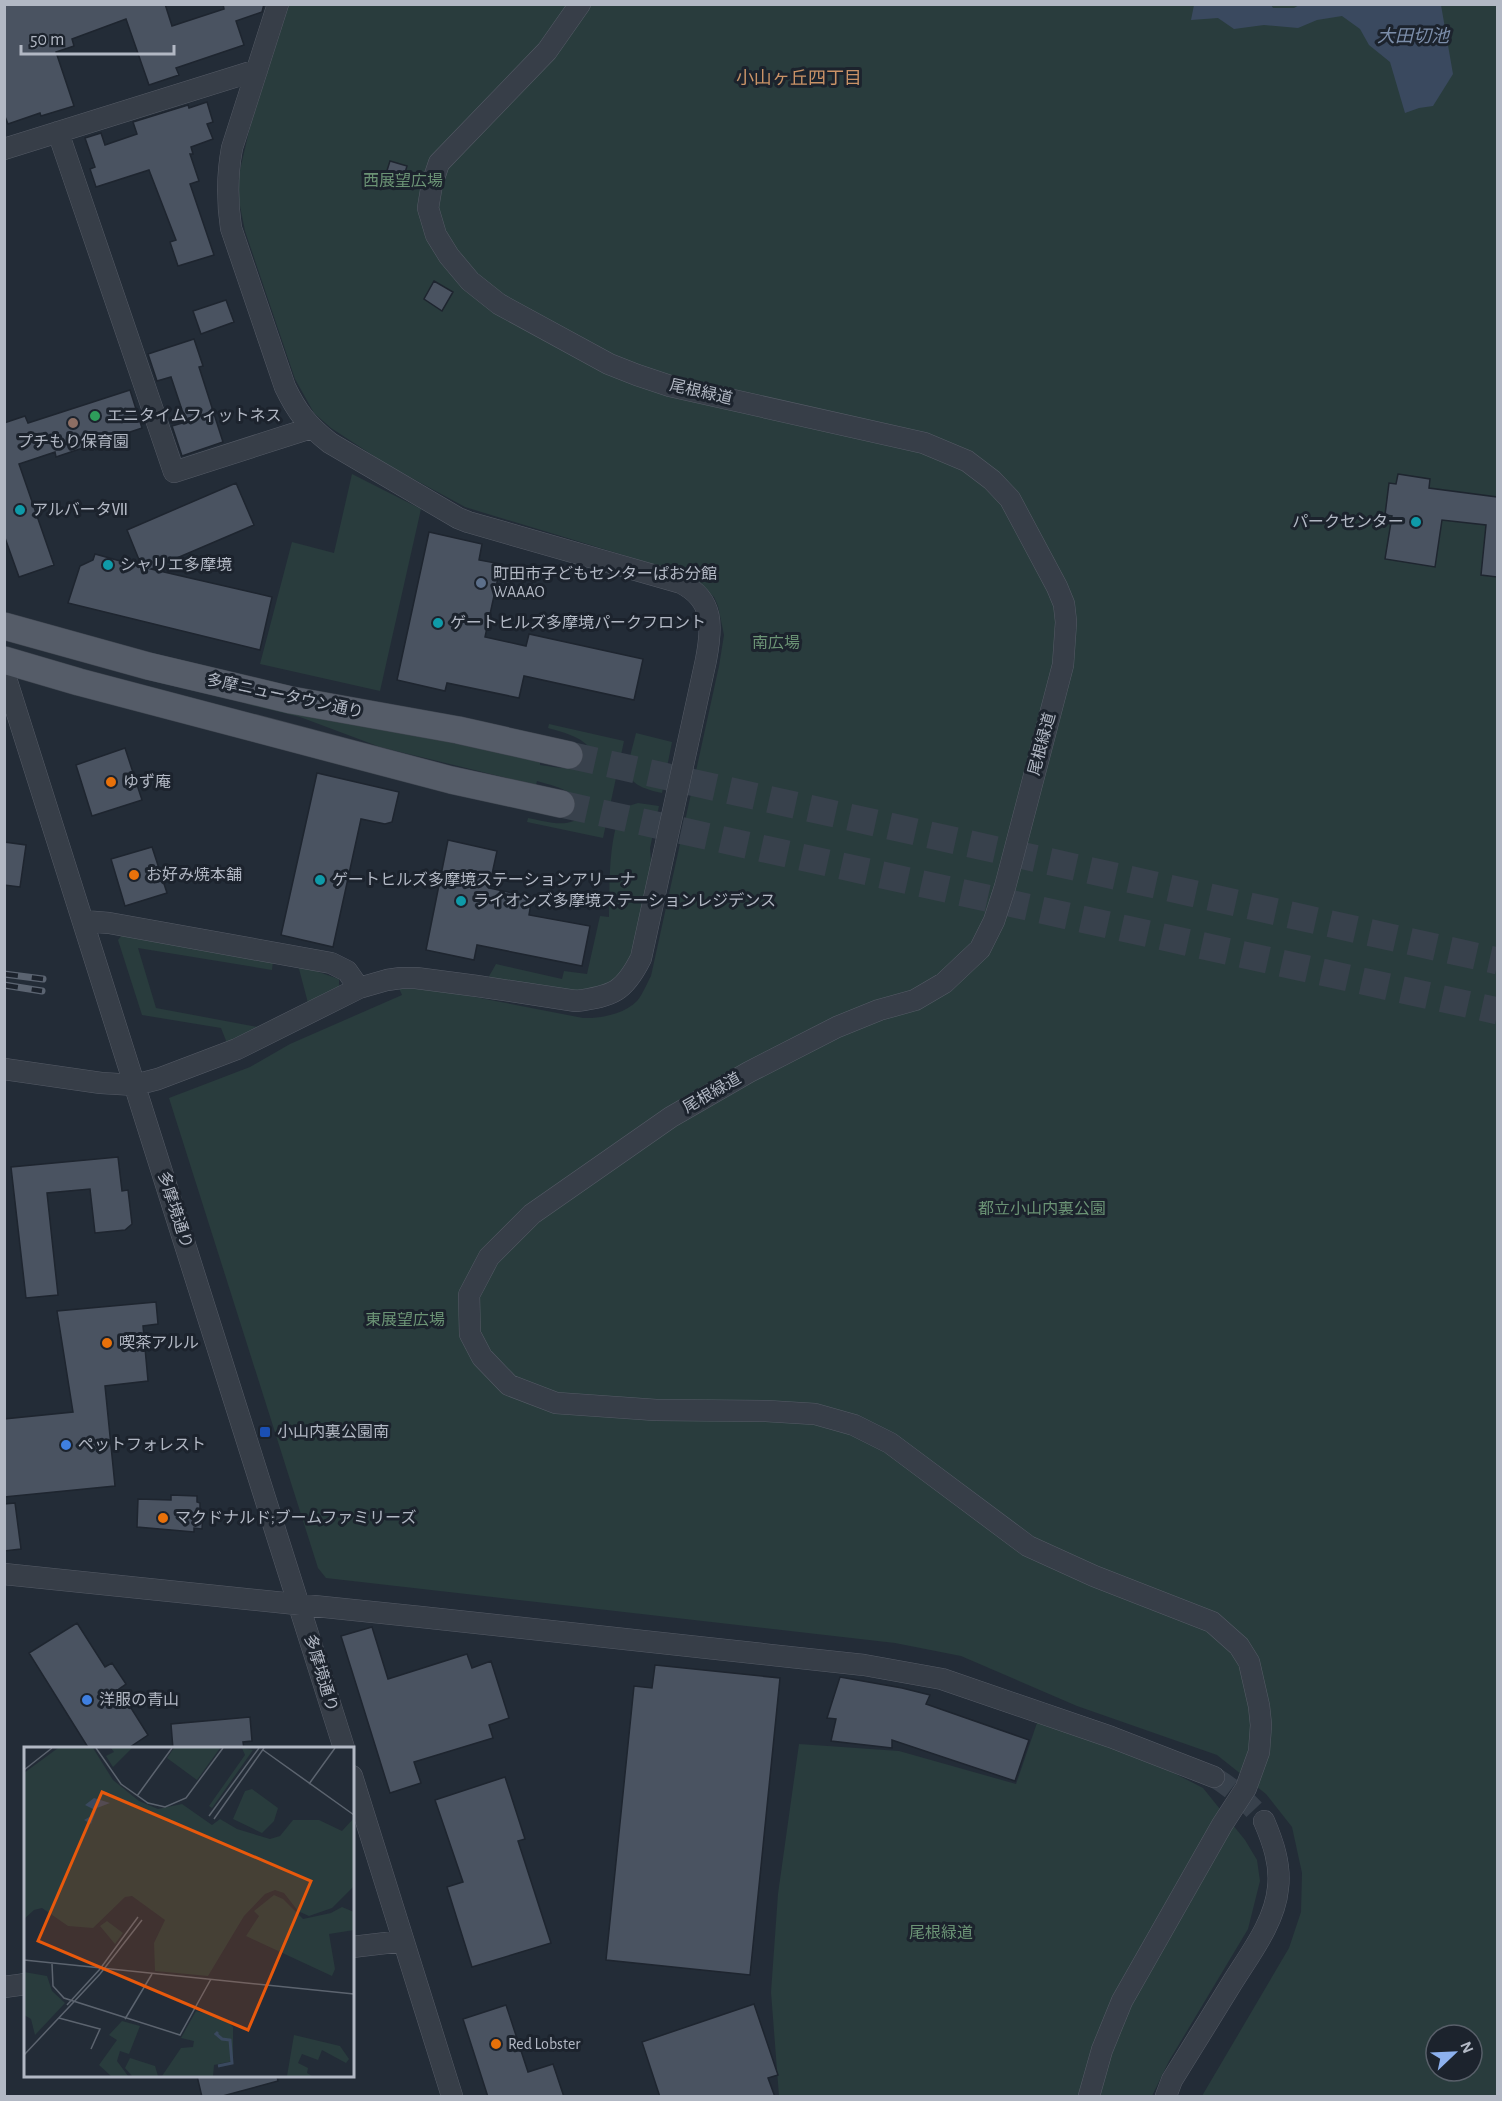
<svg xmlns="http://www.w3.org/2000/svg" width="1502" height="2101" viewBox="0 0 1502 2101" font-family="'Alegreya Sans','Noto Sans JP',sans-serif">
<rect width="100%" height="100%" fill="#232c37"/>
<path fill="#293c3d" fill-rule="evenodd" d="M289 5H1497V2096H1202L1289 1948 1301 1912 1302 1873 1292 1827 1266 1794 1217 1755 1077 1706 961 1656 895 1643 326 1578 318 1568 169 1098 250 1067 290 1044 402 995 399 988H428L583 1018C599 1019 625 1014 637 1001 643 994 647 983 651 976L719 666 724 635 718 606 714 597 689 575 465 507 386 464 331 428 314 413 295 379 245 231 239 201V174L250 127ZM1436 2035H1472V2071H1436Z
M352 474 421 509 380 691 260 664 292 542 334 553Z
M243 703 390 728 540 761V765C557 767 574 772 591 764L594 754C585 737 565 733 548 728L549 724 624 741 603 838 527 822 528 818C545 821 573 831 583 812 581 791 554 786 537 781L536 785 380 747 300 717Z
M636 733 672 742 662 793C618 784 627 770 636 733Z
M638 803 659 806 650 848 651 863 632 955 616 981 578 993 488 978 496 964 562 979 564 971 587 974 600 916 609 917C610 880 608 843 622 808Z
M122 935 273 960 272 970 138 948 156 1008 263 1028 227 1043 221 1028 142 1015 118 940Z
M298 965 339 979V987L308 1003Z
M1038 1720 1164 1768 1203 1788 1245 1840 1257 1860 1260 1881 1248 1929 1169 2061 1152 2096H779L771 1992 778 1894 799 1744 899 1751 1016 1784Z"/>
<path fill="#3a495f" d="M1301 4 1441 5 1453 74 1433 106 1419 108 1405 113 1390 62 1369 45 1360 29 1342 16 1317 20 1298 28 1264 25 1234 29 1218 18 1191 20 1194 5H1271L1273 8H1294Z"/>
<path fill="#4a5361" stroke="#1e252f" stroke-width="1.5" d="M4 4H165L172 26 224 9 223 4H264L262 12 236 21 244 45 176 68 179 75 149 85 126 19 72 39 74 46 56 52 74 106 41 116 40 113 8 124 4 114Z
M207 102 213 122 207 124 213 139 191 147 193 154H190L199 181 190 184 214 255 178 266 170 242 176 240 149 170 96 187 90 169 95 167 85 138 101 133 105 145 137 134 133 122 188 105 189 108Z
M390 161 407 166 402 183 385 177Z
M434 281 453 292 442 311 424 299Z
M226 300 234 322 201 334 193 311Z
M194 339 203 366 199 367 223 442 182 456 172 426 186 422 171 377 157 381 148 354Z
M130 390 142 428 56 457 55 452 19 464 54 565 19 577 4 535V423L25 416 28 423Z
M1398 474 1430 479 1429 488 1497 497V577L1481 575 1486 525 1442 520 1435 567 1385 559 1392 516 1385 515 1389 483 1396 484Z
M236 483 254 525 151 569 272 597 260 650 68 603 80 566 93 560 95 554 142 567 127 530Z
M429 532 482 544 479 560 501 564 485 637 526 646 529 634 643 659 634 700 524 676 519 698 447 683 445 691 397 680Z
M125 748 142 800 92 816 76 765Z
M317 773 399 792 392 822 385 824 361 819 333 947 281 935Z
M448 840 497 851 489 888 532 897 529 915 590 926 582 966 477 945 474 960 426 950Z
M4 842 26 845 20 887 4 885Z
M152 847 167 893 125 906 111 859Z
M118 1157 122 1191 128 1190 132 1224 125 1230 95 1233 90 1189 47 1193 58 1295 26 1298 11 1167Z
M156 1302 158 1324 143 1326 148 1381 105 1386 115 1486 4 1497V1419L73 1412 57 1311Z
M171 1495 197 1496V1502L200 1503V1511H203L202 1529 194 1528V1532L137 1527 138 1499 171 1500Z
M15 1503 21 1549 4 1551V1504Z
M77 1623 105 1667 112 1663 126 1684 119 1689 148 1735 127 1749H89L29 1653Z
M372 1627 388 1679 467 1654 472 1668 491 1661 509 1718 489 1725 493 1738 414 1762 421 1783 390 1793 341 1636Z
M655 1665 780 1678 750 1975 606 1960 634 1686 652 1688Z
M840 1677 902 1688 930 1695 926 1704 1029 1740 1015 1781 892 1740V1748L831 1741 836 1719 827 1718Z
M250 1717 252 1741 243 1742 244 1749H173L171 1724Z
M505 1777 525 1839 518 1841 551 1943 472 1967 447 1887 463 1882 435 1800Z
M754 2004 778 2075 768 2078 775 2097H660L642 2042Z
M506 2005 528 2072 553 2064 564 2097H488L463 2019Z
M197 2076H277L278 2081 219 2097H202Z"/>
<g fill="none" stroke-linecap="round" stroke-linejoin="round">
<path stroke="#38414c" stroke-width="21" stroke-dasharray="21 10" stroke-linecap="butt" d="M1214 1777C1234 1789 1249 1803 1264 1821"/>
<path stroke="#38414c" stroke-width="27" stroke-dasharray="27 14" stroke-linecap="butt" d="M569 755 1498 961
M561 804 1498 1011"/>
<g stroke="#555b66" stroke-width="22">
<path id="minor" d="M580 4 547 51 439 163 432 184 428 208 436 235 449 256 470 281 499 304 609 364 637 375 670 386 924 443 967 461 992 480 1010 499 1057 587 1064 604 1066 622 1063 665 1005 887 994 921 980 949 944 983 915 1000 879 1010 837 1027 749 1072 671 1117 532 1214 489 1257 469 1295 470 1334 482 1357 509 1385 556 1403 656 1410 766 1411 815 1414 854 1425 890 1443 1028 1546 1094 1576 1212 1622 1239 1646 1249 1662 1259 1706 1261 1725 1259 1752 1246 1788 1222 1825 1122 2001 1102 2050 1089 2096
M58 132 174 472 311 428
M4 149 257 70
M4 672 344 1748
M84 921 109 923 331 963 347 971 359 988
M4 1069 101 1083 135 1085 158 1079 237 1049 359 988 387 980 401 978H416L477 986 576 1001C613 996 624 992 641 958L706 660C712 628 715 600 681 583L468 522 458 518 330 443C307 425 297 412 285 387L231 228C227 201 227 175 232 148L278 4
M4 1574 421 1617 864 1665 942 1679 1111 1737 1214 1777
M352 1776 452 2096
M352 1947 403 1941
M4 1987 26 1984
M1166 2096 1172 2080C1192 2048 1212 2015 1232 1983 1250 1954 1275 1922 1278 1888 1281 1865 1273 1842 1264 1821"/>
</g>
<g stroke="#404751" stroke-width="28">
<path id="major" d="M4 626 148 666 291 700 458 730 569 755
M4 660 79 682 451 780 561 804"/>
</g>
<use href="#minor" stroke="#373e48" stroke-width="21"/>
<use href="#major" stroke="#555c68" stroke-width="27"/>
<g stroke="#5b6471" stroke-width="7">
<path id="rail" d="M4 974 43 979
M4 985 42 991"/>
</g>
<use href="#rail" stroke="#1c232d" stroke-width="4.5" stroke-dasharray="14" stroke-linecap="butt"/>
</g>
<circle fill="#2e9e5b" stroke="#1c232d" stroke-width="2" cx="95" cy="416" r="6"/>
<circle fill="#8d6e63" stroke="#1c232d" stroke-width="2" cx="73" cy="423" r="6"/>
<g fill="#0f9aa8" stroke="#1c232d" stroke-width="2">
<circle cx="20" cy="510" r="6"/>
<circle cx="1416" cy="522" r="6"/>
<circle cx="108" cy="565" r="6"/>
<circle cx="438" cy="623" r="6"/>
<circle cx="320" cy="880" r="6"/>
<circle cx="461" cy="901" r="6"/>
</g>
<circle fill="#5c6f8a" stroke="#1c232d" stroke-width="2" cx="481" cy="583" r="6"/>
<g fill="#e8710a" stroke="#1c232d" stroke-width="2">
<circle cx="111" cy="782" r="6"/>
<circle cx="134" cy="875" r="6"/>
<circle cx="107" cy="1343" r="6"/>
<circle cx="163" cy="1518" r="6"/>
<circle cx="496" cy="2044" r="6"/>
</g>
<rect fill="#1a4fb4" stroke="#1c232d" stroke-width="2" x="259" y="1426" width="12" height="12" rx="3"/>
<g fill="#3f7fe0" stroke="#1c232d" stroke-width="2">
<circle cx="66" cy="1445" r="6"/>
<circle cx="87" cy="1700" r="6"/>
</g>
<g text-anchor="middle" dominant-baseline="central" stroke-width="6" stroke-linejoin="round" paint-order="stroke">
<g font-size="16" fill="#6b9375" stroke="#1c232d">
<text x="403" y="181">西展望広場</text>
<text x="776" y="643">南広場</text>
<text x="1042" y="1209">都立小山内裏公園</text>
<text x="405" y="1320">東展望広場</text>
<text x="941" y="1933">尾根緑道</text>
</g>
<g font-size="16" fill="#b2b8c4" stroke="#1c232d">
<text transform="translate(701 392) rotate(13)">尾根緑道</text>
<text transform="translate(285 696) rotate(12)">多摩ニュータウン通り</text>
<text transform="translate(1042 744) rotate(-75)">尾根緑道</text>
<text transform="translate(712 1093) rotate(-30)">尾根緑道</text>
<text transform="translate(175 1210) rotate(72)">多摩境通り</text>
<text transform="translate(321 1673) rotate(73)">多摩境通り</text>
</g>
<g font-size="16" fill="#b2b8c4" stroke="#1c232d" text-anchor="start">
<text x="107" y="416">エニタイムフィットネス</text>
<text x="73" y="442" text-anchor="middle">プチもり保育園</text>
<text x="32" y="510">アルバータⅦ</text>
<text x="1404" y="522" text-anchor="end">パークセンター</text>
<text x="120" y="565">シャリエ多摩境</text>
<text x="493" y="574">町田市子どもセンターぱお分館<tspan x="493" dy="18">WAAAO</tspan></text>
<text x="450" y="623">ゲートヒルズ多摩境パークフロント</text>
<text x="123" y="782">ゆず庵</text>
<text x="146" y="875">お好み焼本舗</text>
<text x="332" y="880">ゲートヒルズ多摩境ステーションアリーナ</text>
<text x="473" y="901">ライオンズ多摩境ステーションレジデンス</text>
<text x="119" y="1343">喫茶アルル</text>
<text x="277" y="1432">小山内裏公園南</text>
<text x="78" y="1445">ペットフォレスト</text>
<text x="175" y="1518">マクドナルド;ブームファミリーズ</text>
<text x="99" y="1700">洋服の青山</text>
<text x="508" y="2044">Red Lobster</text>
</g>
<g font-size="18" font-style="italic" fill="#7c8eaa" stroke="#1c232d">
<text x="1413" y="37">大田切池</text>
</g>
<g font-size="18" fill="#ca9367" stroke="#1c232d">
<text x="799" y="79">小山ヶ丘四丁目</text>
</g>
</g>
<g transform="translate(24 1747)">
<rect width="330" height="330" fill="#232c37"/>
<path d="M34 1H69L89 33 115 54 134 62 158 57 188 78 196 72 213 82 246 92 256 89 269 73H295L318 84 329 72 330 139 308 161 285 169 274 164 260 146 251 143 241 147 220 169 184 229 131 224 130 196 141 173 108 149 101 150 69 181 44 179 18 161 10 163 0 172V26ZM87 1H108L89 20 82 9 90 5ZM150 1H196L173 33 143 11ZM218 1 229 3 188 61 185 59 221 8ZM228 42 254 61 250 74 238 86 209 72 221 44ZM250 148 259 152 279 172 307 166 318 160 330 165V183L305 187 311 222 308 229 222 189 235 169 230 164ZM83 174 99 186 91 197 76 179ZM0 225 23 229 28 244 41 256 11 288 7 272 0 268ZM172 264 201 272 209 280V314L190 318 189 329H138L157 301 169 300 170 294 157 291ZM98 274 116 279 105 307 96 304 93 314 104 329H87L75 318 93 293 85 288ZM270 288 316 299 325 312 322 316 298 303 294 313 278 307 274 316 284 321 283 326 288 329H263ZM106 311 131 319 134 329H108L101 321Z" fill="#293c3d"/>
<path d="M70 51 86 56 73 61 67 77 60 73 69 68V62L61 58Z" fill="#3a495f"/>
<path fill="none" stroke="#3a495f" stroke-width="3" d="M194 319 208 316 206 293 198 292 192 287 194 285"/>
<path fill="none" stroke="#5c646f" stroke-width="1.5" d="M72 1 97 37 124 56 141 60 162 51 199 1M239 3 330 68M0 23 28 1M285 37 311 1M113 49 148 1M185 69 235 1M190 72 240 1M0 213 330 247M28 217 29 239 40 251 156 288 187 232M43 258 76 222 114 170M35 271 76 282 67 302M101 272 128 227M0 308 76 227 118 173"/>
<path fill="#e8590c" fill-opacity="0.15" stroke="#e8590c" stroke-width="3" d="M78 45 287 134 224 283 14 194Z"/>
<rect width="330" height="330" fill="none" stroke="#b2b8c4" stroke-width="3"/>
</g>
<rect width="1502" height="2101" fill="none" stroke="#b2b8c4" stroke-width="12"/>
<g transform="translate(1454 2053) rotate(67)"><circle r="28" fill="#1c232d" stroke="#585f69" stroke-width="1.5"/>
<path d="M0-4.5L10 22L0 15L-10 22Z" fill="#8db1ee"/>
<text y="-9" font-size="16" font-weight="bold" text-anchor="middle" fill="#b2b8c4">N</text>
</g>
<path d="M21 45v9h153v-9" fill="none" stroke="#b2b8c4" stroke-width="3"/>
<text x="30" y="45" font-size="18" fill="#b2b8c4" stroke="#1c232d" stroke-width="4.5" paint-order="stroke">50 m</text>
</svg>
